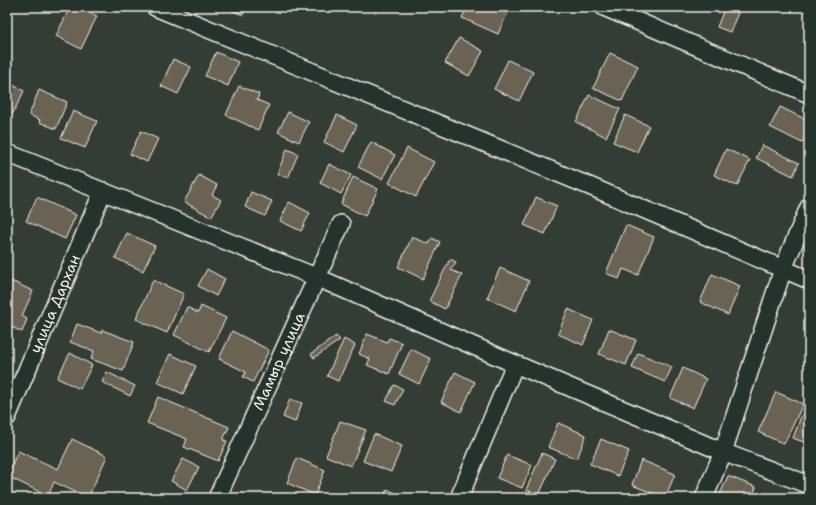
<svg xmlns="http://www.w3.org/2000/svg" width="816" height="505" viewBox="0 0 816 505" font-family="'Shantell Sans',sans-serif">
<rect width="100%" height="100%" fill="#343d35"/>
<filter id="ink" filterUnits="userSpaceOnUse"><feTurbulence type="fractalNoise" baseFrequency=".025" numOctaves="2"/><feDisplacementMap in="SourceGraphic" scale="8" xChannelSelector="R" yChannelSelector="G"/><feConvolveMatrix kernelMatrix="1 2 1 2 8 2 1 2 1" color-interpolation-filters="sRGB"/></filter>
<g filter="url(#ink)">
<path fill="#6a6453" stroke="#f4f1e8" d="M70 7H78L97 16 81 49 56 36Z
M223 7H246L243 15Z
M467 7H510L498 34 462 18Z
M725 7 740 8 730 32 717 27Z
M459 38 483 51 469 76 445 63Z
M216 52 238 62 228 86 205 76Z
M610 53 638 66 622 101 593 88Z
M173 59 191 67 178 94 161 86Z
M508 60 533 72 519 101 494 89Z
M7 82 24 91 12 115 7 113Z
M239 86 259 94 257 100 269 105 258 130 226 115Z
M39 90 67 102 56 129 39 122 40 120 29 115Z
M589 95 620 109 606 137 576 122Z
M780 107 809 121V128L802 143 770 127Z
M73 111 97 121 85 148 61 138Z
M288 112 309 122 299 142 278 132Z
M337 115 357 125 344 152 324 142Z
M625 115 649 126 637 152 613 142Z
M141 131 158 139 147 162 130 154Z
M371 142 395 155 382 179 358 167Z
M762 145 799 163 793 176 756 158Z
M407 148 434 162 416 197 389 183Z
M287 149 298 154 288 178 277 174Z
M726 149 750 160 737 186 714 175Z
M329 164 351 175 341 194 320 183Z
M199 175 217 185 212 195 221 200 211 217 184 202Z
M353 177 378 189 365 216 341 204Z
M251 192 272 201 265 216 245 207Z
M37 197 76 215 65 239 26 221Z
M536 197 557 206 545 234 524 225Z
M289 202 310 213 301 231 280 221Z
M626 225 654 237 638 275 623 269 619 279 606 273Z
M127 233 155 246 143 271 115 258Z
M412 237 429 244 432 238 440 242 423 279 398 267Z
M450 259 456 262 451 270 462 275 445 309 429 301Z
M500 268 529 281 516 311 487 298Z
M207 269 225 279 216 296 198 286Z
M712 274 740 286 728 315 700 302Z
M9 280 33 291 22 316 27 319 22 332 7 325V284Z
M153 280 184 294 167 333 136 319Z
M201 306 226 318 209 352 174 335 187 307 198 313Z
M568 309 593 320 583 345 558 334Z
M77 324 101 333 102 330 134 342 123 371 91 359 94 351 70 342Z
M609 329 636 340 626 365 599 354Z
M232 331 269 350 253 382 243 377 246 372 219 359Z
M367 334 387 342 389 338 402 343 389 374 367 365 370 359 359 354Z
M336 336 340 340 314 358 311 354Z
M344 339 355 345 338 381 327 376Z
M411 349 431 359 419 384 399 374Z
M70 353 92 365 80 389 57 378Z
M638 353 672 367 665 382 632 368Z
M170 354 196 366 183 394 157 382Z
M683 368 706 379 693 408 670 398Z
M107 372 135 386 130 396 102 382Z
M455 372 475 382 461 412 441 402Z
M394 385 403 389 395 405 386 401Z
M776 392 803 404 784 444 758 432Z
M158 397 229 427 223 440 227 441 218 461 184 447 187 439 147 423Z
M290 399 302 403 295 422 283 417Z
M802 414 809 417V444L793 438Z
M340 421 366 430 351 466 326 456Z
M558 423 586 435 577 459 548 447Z
M374 434 402 446 391 472 363 461Z
M72 439 107 456 88 498 54 482 48 496 7 476 18 451 58 469Z
M601 439 629 451 618 476 590 464Z
M542 453 555 459 539 495 526 490Z
M507 455 532 465 522 488 497 478Z
M297 458 325 470 315 495 287 483Z
M183 459 199 467 187 490 171 481Z
M641 460 675 474 665 498 632 485Z
M728 476 756 487 752 498 719 497Z
M387 489 406 498H383Z
M7 492 21 498H7Z
M156 493 167 498H153Z"/>
<g fill="none" stroke-linecap="round" stroke-linejoin="round">
<g stroke="#f4f1e8" stroke-width="20">
<g id="minor">
<path d="M155 7 594 188 809 280"/>
<path d="M604 7 809 94"/>
<path d="M7 153 316 277 515 364 723 452 809 485"/>
<path id="s1" d="M7 417 103 191"/>
<path id="s2" d="M217 498 341 224"/>
<path d="M459 498 515 364"/>
<path d="M704 498 723 452 783 269 809 207"/>
</g>
</g>
<use href="#minor" stroke="#26332d" stroke-width="17"/>
</g>
</g>
<g text-anchor="middle" dominant-baseline="central" stroke-width="4" stroke-linejoin="round" paint-order="stroke">
<g font-size="15" fill="#f4f1e8" stroke="#26332d">
<text stroke="none"><textPath href="#s1" startOffset="123">улица Дархан</textPath></text>
<text stroke="none"><textPath href="#s2" startOffset="150">Мамыр улица</textPath></text>
</g>
</g>
<rect width="816" height="505" fill="none" stroke="#26332d" stroke-width="24"/>
<rect x="12" y="12" width="792" height="481" fill="none" stroke="#f4f1e8" stroke-width="1.5" filter="url(#ink)"/>
</svg>
